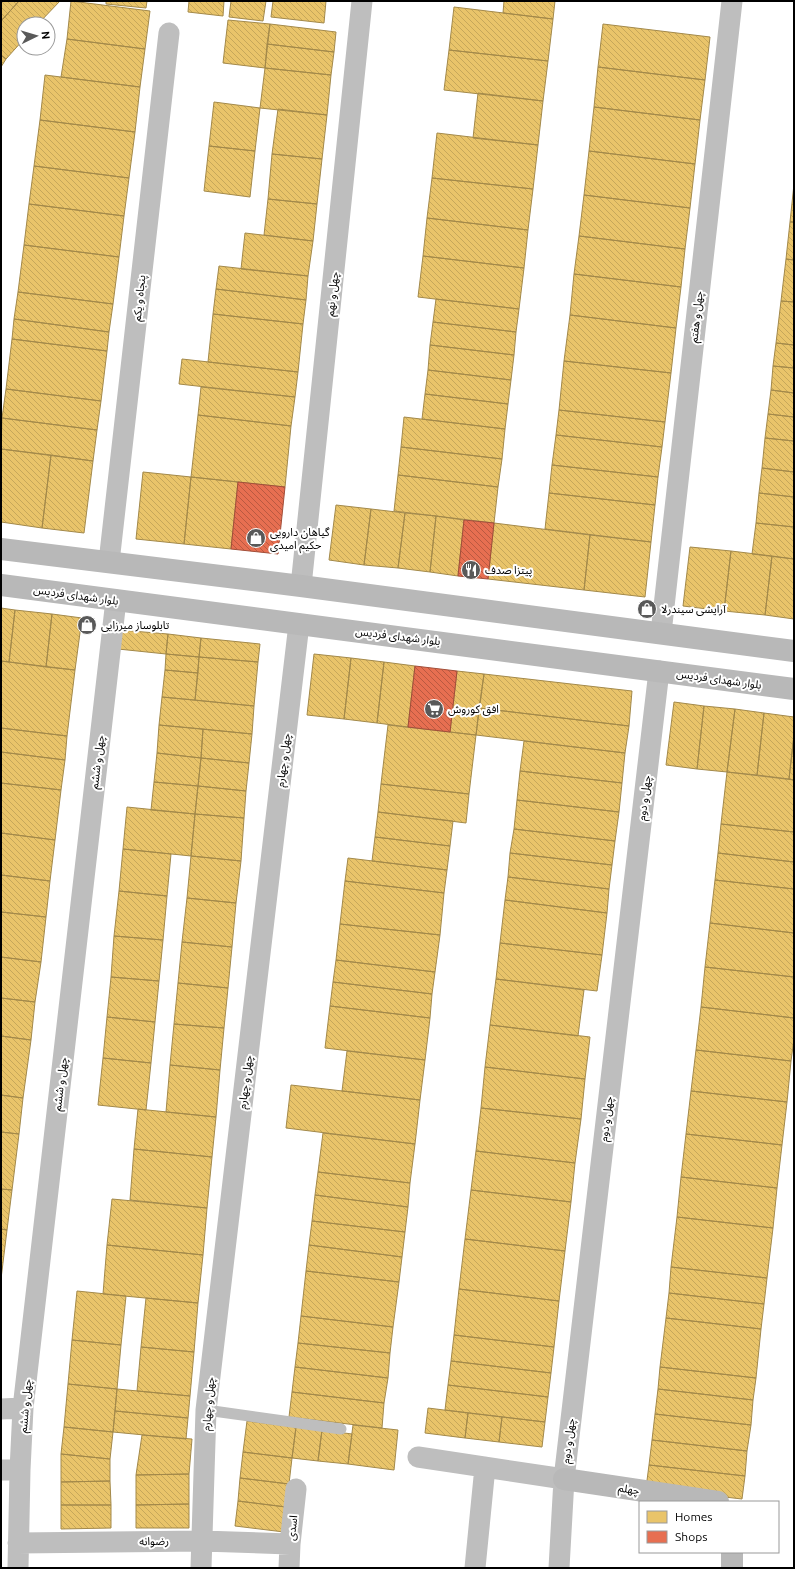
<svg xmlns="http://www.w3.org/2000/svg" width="795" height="1569" viewBox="0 0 795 1569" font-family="Ubuntu,'Noto Sans Arabic',sans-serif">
<defs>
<pattern id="homes-back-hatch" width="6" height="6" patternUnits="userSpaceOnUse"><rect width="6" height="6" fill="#e9c46a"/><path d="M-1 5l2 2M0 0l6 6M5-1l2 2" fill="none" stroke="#c6a75a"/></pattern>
<pattern id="shops-back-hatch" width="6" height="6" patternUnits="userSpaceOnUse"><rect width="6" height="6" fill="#e76f51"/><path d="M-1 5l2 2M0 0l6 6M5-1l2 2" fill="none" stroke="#b95941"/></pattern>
</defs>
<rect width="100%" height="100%" fill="#fff"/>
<path fill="url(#homes-back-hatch)" stroke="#a3894a" d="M1 1H19L3 19H1Z
M19 1H60L38 24H24V39L6 59 1 55V21Z
M71 1 150 11 145 49 67 39Z
M106 1H147L146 8 106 4Z
M189 1H224L223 16 188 12Z
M231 1H266L263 21 229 17Z
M273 1H326L324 23 271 17Z
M504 1H555L553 19 503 13Z
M454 7 553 19 548 61 449 50Z
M228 20 270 24 265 68 223 63Z
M270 24 336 32 334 52 267 44Z
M603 24 710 37 705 80 598 67Z
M67 39 145 49 140 87 61 77Z
M267 44 334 52 331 75 265 68Z
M449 50 548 61 543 101 444 90Z
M1 55 6 59 1 67Z
M598 67 705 80 700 120 594 107Z
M265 68 331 75 327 115 260 108Z
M45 75 140 87 135 132 40 120Z
M478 93 543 101 538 145 473 138Z
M214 102 260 108 255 151 209 146Z
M594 107 700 120 695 164 589 151Z
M278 109 327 115 322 159 272 154Z
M40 120 135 132 129 178 34 166Z
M437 133 538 145 533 189 432 178Z
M209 146 255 151 250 197 204 191Z
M589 151 695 164 690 208 584 195Z
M272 154 322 159 317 204 268 199Z
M34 166 129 178 124 216 29 204Z
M432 178 533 189 528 230 427 218Z
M794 184V222H790Z
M584 195 690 208 685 249 579 236Z
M268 199 317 204 313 241 264 235Z
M29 204 124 216 119 257 24 245Z
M427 218 528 230 524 268 423 256Z
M790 222H794V260L786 259Z
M245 233 313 241 308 276 241 269Z
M579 236 685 249 681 287 574 274Z
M24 245 119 257 113 304 18 292Z
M423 256 524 268 519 309 418 297Z
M786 259 794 260V302L781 301Z
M219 266 308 276 306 300 216 289Z
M574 274 681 287 676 328 570 315Z
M216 289 306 300 303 324 213 314Z
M18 292 113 304 109 332 14 319Z
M436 299 519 309 516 332 433 322Z
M781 301 794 302V345L776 343Z
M213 314 303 324 298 372 208 362Z
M570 315 676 328 671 373 564 361Z
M14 319 109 332 107 351 12 339Z
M433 322 516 332 514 355 430 345Z
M12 339 107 351 101 401 6 389Z
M776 343 794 345V368L773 366Z
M430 345 514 355 511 380 428 370Z
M182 359 298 372 295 397 179 384Z
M564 361 671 373 665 422 559 410Z
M773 366 794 368V393L771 390Z
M428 370 511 380 508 404 425 394Z
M201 387 295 397 291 426 198 415Z
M6 389 101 401 97 430 2 418Z
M771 390 794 393V417L768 414Z
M425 394 508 404 505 429 422 419Z
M559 410 665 422 662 447 556 435Z
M768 414 794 417V441L765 438Z
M198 415 291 426 285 487 191 477Z
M404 417 505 429 502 459 401 447Z
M2 418 97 430 93 461 1 449Z
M556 435 662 447 658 477 552 465Z
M765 438 794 441V472L762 468Z
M401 447 502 459 498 487 398 475Z
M1 449 51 455 42 528 1 522Z
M51 455 93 461 84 533 42 528Z
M552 465 658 477 655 505 549 493Z
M762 468 794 472V497L759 493Z
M143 472 191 477 184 544 136 539Z
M398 475 498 487 494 523 394 511Z
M191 477 238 482 231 549 184 544Z
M549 493 655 505 651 542 545 529Z
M759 493 794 497V527L756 523Z
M336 505 371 509 364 565 329 560Z
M371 509 405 513 398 568 364 565Z
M405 513 436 516 430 572 398 568Z
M436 516 464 520 458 576 430 572Z
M494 523 590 535 584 590 488 579Z
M756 523 794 527V559L752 554Z
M590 535 651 542 645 597 584 590Z
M690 547 731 551 724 611 683 606Z
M731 551 772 556 765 615 724 611Z
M772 556 794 559V619L765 615Z
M1 608 15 610 9 662 1 661Z
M15 610 52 614 46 667 9 662Z
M52 614 82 618 75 670 46 667Z
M120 630 168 634 166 654 118 649Z
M168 634 201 638 199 657 166 654Z
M201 638 260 644 258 662 199 657Z
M166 654 199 657 198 673 165 670Z
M314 654 351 658 344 719 307 715Z
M199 657 258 662 254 706 195 700Z
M351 658 384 662 377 723 344 719Z
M1 661 75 670 67 736 1 728Z
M384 662 415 666 408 727 377 723Z
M165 670 198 673 195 700 162 697Z
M457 671 484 674 476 735 450 732Z
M484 674 632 691 629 726 479 708Z
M162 697 254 706 252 734 159 725Z
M674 702 704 706 697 769 666 765Z
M704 706 735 709 727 772 697 769Z
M479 708 629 726 625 753 476 735Z
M735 709 764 713 757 775 727 772Z
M764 713 794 717V735L789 779 757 775Z
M159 725 203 729 201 758 157 753Z
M388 725 476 735 469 794 381 784Z
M1 728 67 736 65 760 1 752Z
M203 729 252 734 249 763 201 758Z
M794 735V780L789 779Z
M524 741 625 753 622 783 520 771Z
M1 752 65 760 61 790 1 783Z
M157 753 201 758 198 786 154 782Z
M201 758 249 763 246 791 198 786Z
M520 771 622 783 619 812 517 800Z
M727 772 794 780V832L721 824Z
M154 782 198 786 195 814 151 810Z
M1 783 61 790 55 840 1 833Z
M381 784 469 794 466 823 378 812Z
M198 786 246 791 244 818 195 814Z
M517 800 619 812 615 841 514 829Z
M127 807 195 814 191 856 123 849Z
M378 812 453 821 450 846 375 837Z
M195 814 244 818 241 861 191 856Z
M721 824 794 832V862L718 853Z
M514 829 615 841 612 865 510 853Z
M1 833 55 840 50 881 1 875Z
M375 837 450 846 447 870 372 861Z
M123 849 171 854 167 896 119 891Z
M510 853 612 865 609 889 508 877Z
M718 853 794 862V889L715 880Z
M191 856 241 861 236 903 187 898Z
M348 858 447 870 444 893 345 881Z
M1 875 50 881 46 917 1 912Z
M508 877 609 889 607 913 505 900Z
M715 880 794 889V933L710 923Z
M345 881 444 893 440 935 340 924Z
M119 891 167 896 163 940 114 936Z
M187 898 236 903 232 947 182 942Z
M505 900 607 913 602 955 500 943Z
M1 912 46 917 41 962 1 957Z
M710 923 794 933V977L705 967Z
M340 924 440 935 435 972 336 960Z
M114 936 163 940 159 981 111 977Z
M182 942 232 947 228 988 178 983Z
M500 943 602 955 597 991 496 979Z
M1 957 41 962 35 1002 1 998Z
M336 960 435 972 432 994 333 982Z
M705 967 794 977V1018L701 1007Z
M111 977 159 981 155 1022 107 1017Z
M496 979 584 990 578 1036 490 1025Z
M333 982 432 994 430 1018 330 1006Z
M178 983 228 988 224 1028 174 1024Z
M1 998 35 1002 31 1040 1 1036Z
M330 1006 430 1018 425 1060 325 1048Z
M701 1007 794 1018V1039L791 1061 696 1050Z
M107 1017 155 1022 151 1063 103 1058Z
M174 1024 224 1028 220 1070 170 1065Z
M490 1025 590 1037 585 1079 485 1067Z
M1 1036 31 1040 23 1098 1 1095Z
M696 1050 791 1061 787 1102 691 1091Z
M347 1051 425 1060 420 1100 342 1091Z
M103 1058 151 1063 146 1110 98 1105Z
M170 1065 220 1070 216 1117 166 1112Z
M485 1067 585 1079 581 1119 481 1108Z
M291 1085 420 1100 415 1144 286 1128Z
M691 1091 787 1102 782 1145 686 1134Z
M1 1095 23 1098 19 1134 1 1132Z
M481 1108 581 1119 575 1163 476 1151Z
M138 1109 216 1117 212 1157 134 1149Z
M1 1132 19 1134 12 1190 1 1189Z
M323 1133 415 1144 410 1183 318 1172Z
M686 1134 782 1145 777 1188 681 1177Z
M134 1149 212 1157 207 1208 130 1200Z
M476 1151 575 1163 571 1202 471 1190Z
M318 1172 410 1183 408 1207 315 1195Z
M681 1177 777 1188 773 1228 677 1217Z
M1 1189 12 1190 7 1230 1 1229Z
M471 1190 571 1202 565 1251 465 1239Z
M315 1195 408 1207 405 1232 312 1221Z
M112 1199 207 1208 203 1255 107 1245Z
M677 1217 773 1228 767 1278 671 1267Z
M312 1221 405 1232 402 1257 309 1245Z
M1 1229 7 1230 1 1279Z
M465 1239 565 1251 559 1301 459 1289Z
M107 1245 203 1255 198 1303 103 1294Z
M309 1245 402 1257 399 1282 306 1271Z
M671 1267 767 1278 764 1304 669 1293Z
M306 1271 399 1282 393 1327 301 1316Z
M459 1289 559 1301 554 1347 454 1335Z
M77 1291 126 1296 121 1345 72 1340Z
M669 1293 764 1304 761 1329 666 1318Z
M146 1298 198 1303 194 1352 141 1347Z
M301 1316 393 1327 390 1353 298 1343Z
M666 1318 761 1329 756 1378 660 1367Z
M454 1335 554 1347 551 1373 451 1361Z
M72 1340 121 1345 117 1389 68 1384Z
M298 1343 390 1353 388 1378 295 1367Z
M141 1347 194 1352 190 1396 137 1391Z
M451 1361 551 1373 548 1397 448 1385Z
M295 1367 388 1378 384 1403 292 1392Z
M660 1367 756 1378 753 1400 658 1389Z
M68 1384 117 1389 113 1432 64 1427Z
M448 1385 548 1397 545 1422 445 1410Z
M117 1389 190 1396 188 1418 115 1411Z
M658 1389 753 1400 751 1425 655 1414Z
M292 1392 384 1403 382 1428 289 1417Z
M428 1408 468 1413 465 1438 425 1433Z
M115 1411 188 1418 186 1439 113 1432Z
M468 1413 502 1417 499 1442 465 1438Z
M655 1414 751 1425 747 1451 652 1440Z
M502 1417 545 1422 542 1447 499 1442Z
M247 1421 296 1427 292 1458 243 1452Z
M353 1425 398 1430 394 1470 348 1464Z
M64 1427 113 1432 110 1459 61 1454Z
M296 1427 322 1430 318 1461 292 1458Z
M322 1430 352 1434 348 1464 318 1461Z
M142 1435 192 1439 189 1474 136 1475Z
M652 1440 747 1451 745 1476 649 1465Z
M243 1452 292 1458 289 1484 240 1478Z
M61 1454 110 1459V1481L61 1482Z
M649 1465 745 1476 742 1499 646 1488Z
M189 1474V1504L136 1505V1475Z
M240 1478 289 1484 286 1507 238 1501Z
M110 1481 111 1505H61V1482Z
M238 1501 286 1507 284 1532 235 1526Z
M189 1504V1528H136V1505Z
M61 1505H111V1528L61 1529Z"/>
<path fill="url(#shops-back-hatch)" stroke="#a24e39" d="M238 482 285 487 278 554 231 549Z
M464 520 494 523 488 579 458 576Z
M415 666 457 671 450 732 408 727Z"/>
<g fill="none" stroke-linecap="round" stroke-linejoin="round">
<path stroke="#bebebe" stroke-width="11" d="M206 1410 341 1429"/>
<path stroke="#bebebe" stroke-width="21" d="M109 562 169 33
M301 586 362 1
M661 633 732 1
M1 1409 23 1408
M418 1457 564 1479
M1 1470H20
M18 1543 202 1541 290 1544
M18 1568 20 1470 23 1408 116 600
M201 1568 206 1410 299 624
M289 1568 290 1544 296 1489
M475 1568 485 1467
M559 1568 564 1479 659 671"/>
<path stroke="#b8b8b8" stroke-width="22" d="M1 549 301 586 794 651
M1 585 794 689
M564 1479 718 1502
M732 1552V1568"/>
</g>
<defs>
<g id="shop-disc" transform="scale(1)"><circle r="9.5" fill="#595959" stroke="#fff"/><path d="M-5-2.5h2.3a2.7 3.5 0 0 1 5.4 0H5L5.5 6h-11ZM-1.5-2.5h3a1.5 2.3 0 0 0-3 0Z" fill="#fff"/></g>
<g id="restaurant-disc" transform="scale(1)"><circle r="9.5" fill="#595959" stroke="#fff"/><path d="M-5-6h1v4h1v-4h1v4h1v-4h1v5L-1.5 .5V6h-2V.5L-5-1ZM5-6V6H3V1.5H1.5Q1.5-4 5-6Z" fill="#fff"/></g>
<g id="supermarket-disc" transform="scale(1)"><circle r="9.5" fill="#595959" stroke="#fff"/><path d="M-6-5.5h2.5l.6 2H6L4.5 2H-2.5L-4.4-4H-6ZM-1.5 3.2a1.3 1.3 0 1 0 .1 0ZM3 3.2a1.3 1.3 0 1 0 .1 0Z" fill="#fff"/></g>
</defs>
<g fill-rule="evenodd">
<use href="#shop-disc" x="256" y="538"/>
<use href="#restaurant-disc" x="471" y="570"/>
<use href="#shop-disc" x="647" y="609"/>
<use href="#shop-disc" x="87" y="625"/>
<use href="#supermarket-disc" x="434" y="709"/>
</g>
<g text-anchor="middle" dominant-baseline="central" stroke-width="4" stroke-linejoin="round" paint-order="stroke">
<g font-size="11" fill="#000" stroke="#fff">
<text transform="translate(332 294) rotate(-84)">چهل و نهم</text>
<text transform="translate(139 298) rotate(-84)">پنجاه و یکم</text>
<text transform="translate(696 317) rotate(-84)">چهل و هفتم</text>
<text transform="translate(76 595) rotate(8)">بلوار شهدای فردیس</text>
<text transform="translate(398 636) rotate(7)">بلوار شهدای فردیس</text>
<text transform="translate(719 679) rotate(8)">بلوار شهدای فردیس</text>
<text transform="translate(283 760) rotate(-83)">چهل و چهارم</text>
<text transform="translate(97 762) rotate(-83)">چهل و ششم</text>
<text transform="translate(644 798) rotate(-83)">چهل و دوم</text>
<text transform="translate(245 1082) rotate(-83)">چهل و چهارم</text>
<text transform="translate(60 1084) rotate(-83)">چهل و ششم</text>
<text transform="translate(606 1119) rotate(-83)">چهل و دوم</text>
<text transform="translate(208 1404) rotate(-85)">چهل و چهارم</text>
<text transform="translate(25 1406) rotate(-85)">چهل و ششم</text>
<text transform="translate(568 1441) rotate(-83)">چهل و دوم</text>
<text transform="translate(629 1489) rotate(9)">چهلم</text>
<text transform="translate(292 1528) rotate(-84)">اسدی</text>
<text transform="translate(154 1541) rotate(-1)">رضوانه</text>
</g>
<g font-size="11" fill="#000" stroke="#fff" text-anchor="start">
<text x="270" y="532">گیاهان دارویی<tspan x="270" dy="13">حکیم امیدی</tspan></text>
<text x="485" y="570">پیتزا صدف</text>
<text x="661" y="609">آرایشی سیندرلا</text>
<text x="101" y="625">تابلوساز میرزایی</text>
<text x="448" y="709">افق کوروش</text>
</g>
</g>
<rect width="795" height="1569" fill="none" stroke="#000000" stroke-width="4"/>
<rect x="639" y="1501" width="140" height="52" fill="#ffffff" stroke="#999999"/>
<rect x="647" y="1511" width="20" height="12" fill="#e9c46a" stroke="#999999"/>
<text x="675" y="1521" font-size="12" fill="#000000">Homes</text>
<rect x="647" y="1531" width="20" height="12" fill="#e76f51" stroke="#999999"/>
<text x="675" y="1541" font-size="12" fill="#000000">Shops</text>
<g transform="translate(36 36) rotate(85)"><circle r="19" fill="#ffffff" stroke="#999999"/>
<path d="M0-3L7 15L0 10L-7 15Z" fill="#595959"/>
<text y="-6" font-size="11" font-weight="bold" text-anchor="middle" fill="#000000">N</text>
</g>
</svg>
